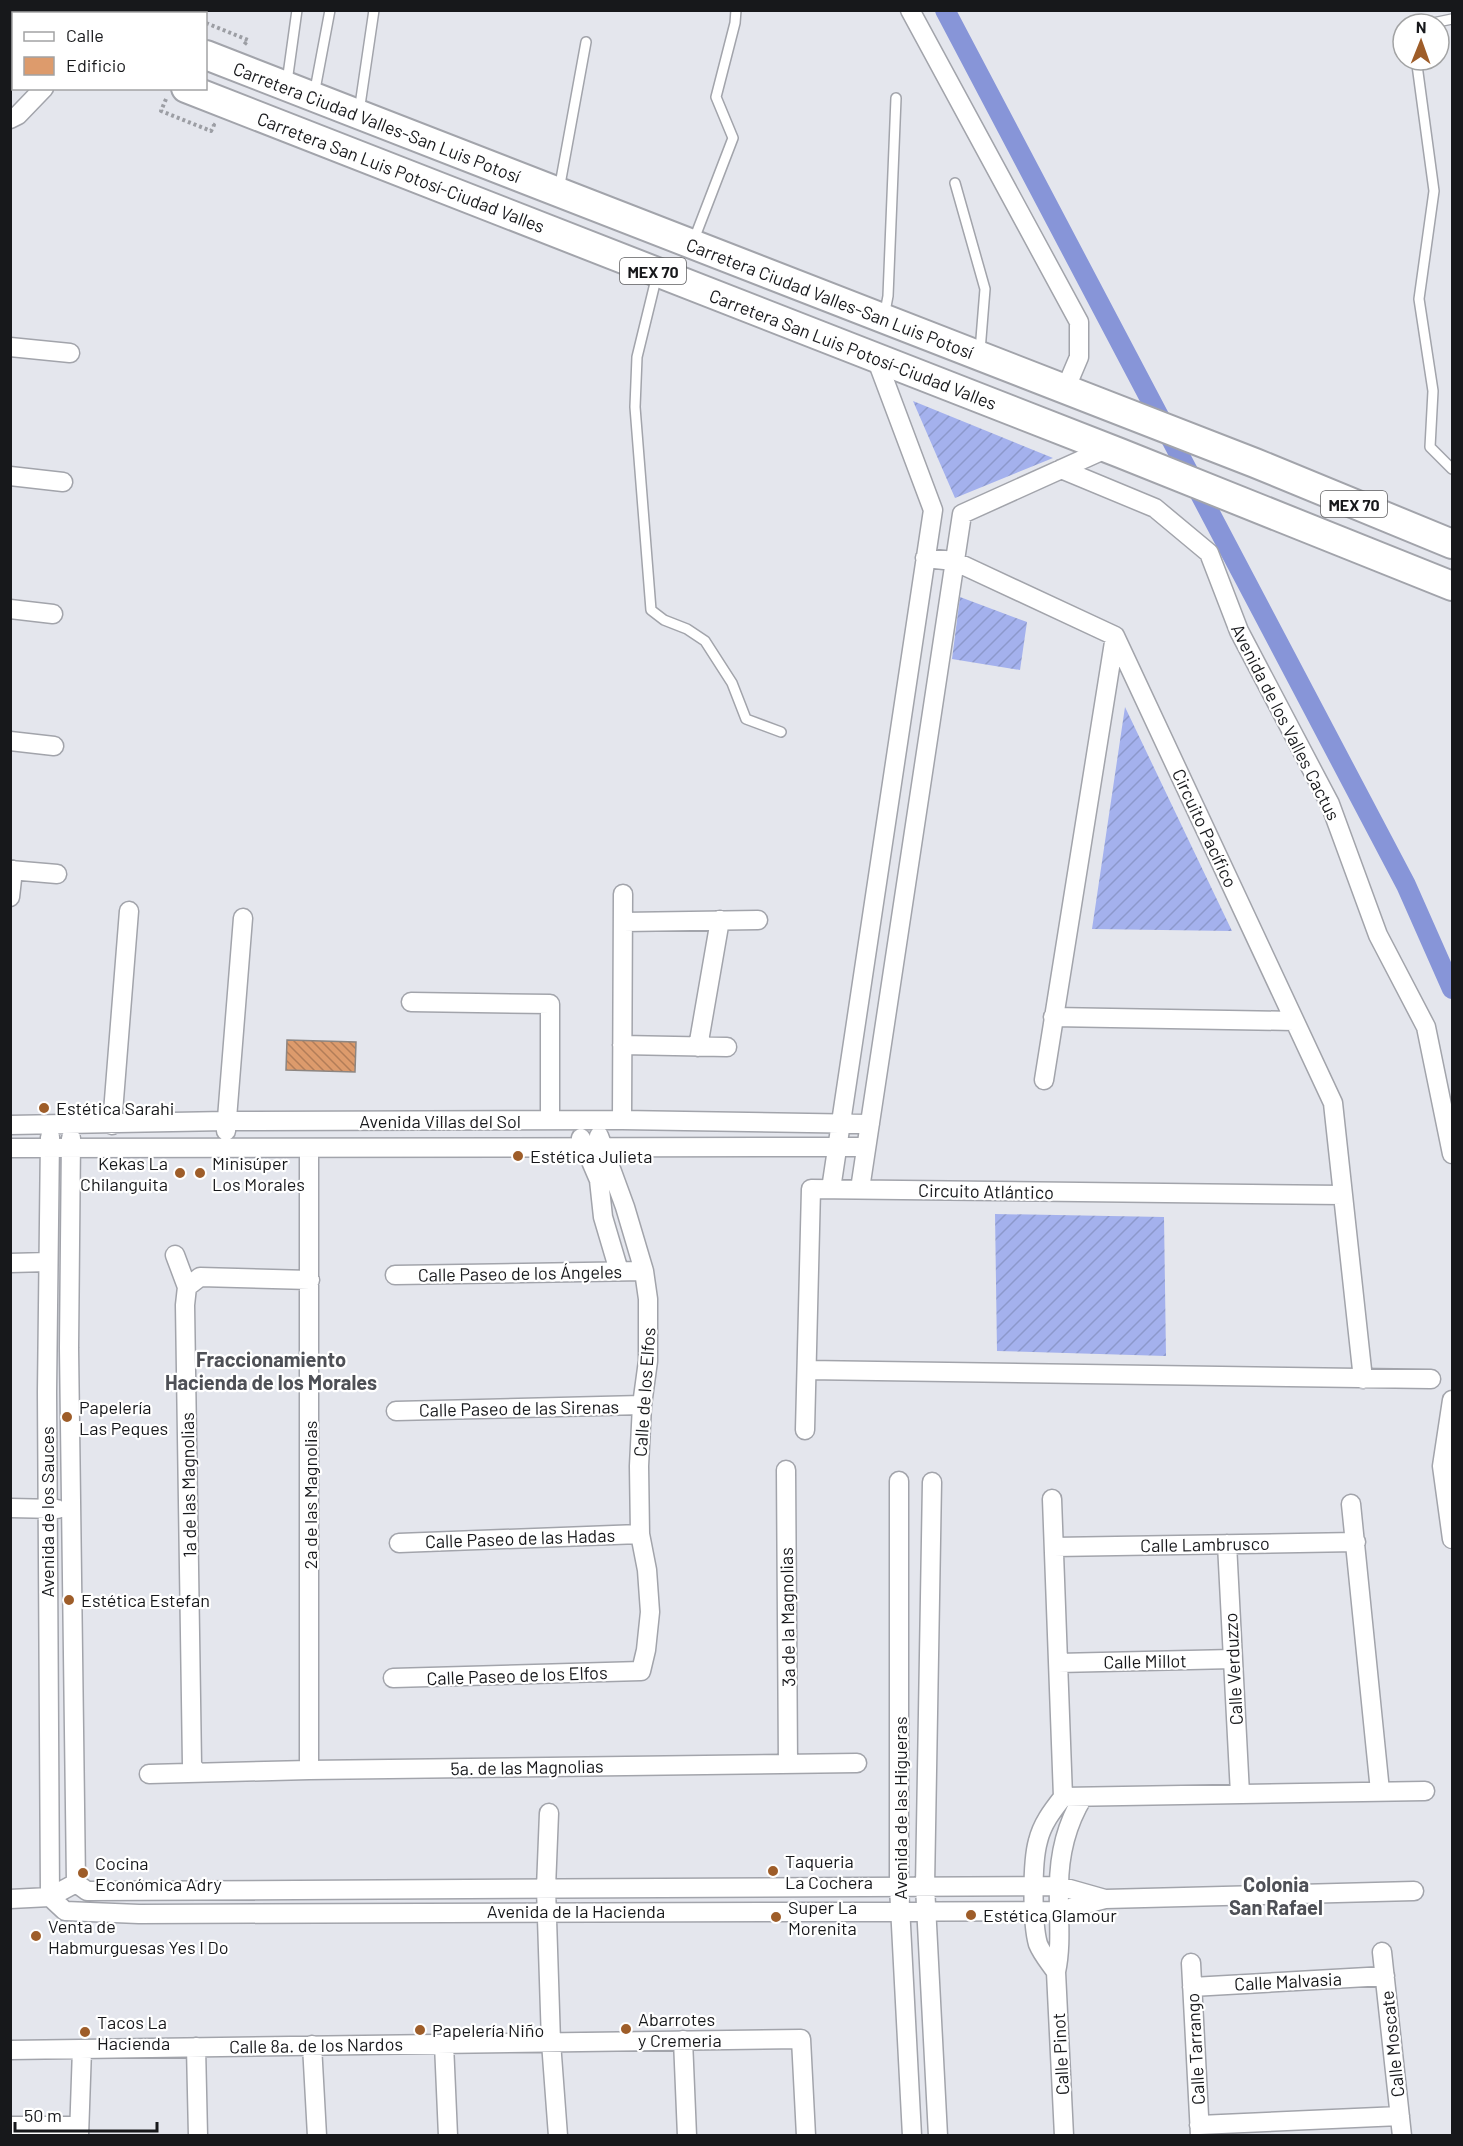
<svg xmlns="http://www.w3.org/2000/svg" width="1463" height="2146" viewBox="0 0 1463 2146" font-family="Barlow,sans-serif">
<defs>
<pattern id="garden-furrows" width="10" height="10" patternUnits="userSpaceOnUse" patternTransform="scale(1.5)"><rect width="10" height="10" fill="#a4b1ed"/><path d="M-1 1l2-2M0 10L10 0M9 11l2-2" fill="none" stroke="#8c98cb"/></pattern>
<pattern id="building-back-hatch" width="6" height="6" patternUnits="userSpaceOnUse" patternTransform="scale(1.5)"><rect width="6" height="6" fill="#dd9b6c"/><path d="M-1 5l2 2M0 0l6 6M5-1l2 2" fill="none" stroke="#b27d58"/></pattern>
</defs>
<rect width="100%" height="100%" fill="#e4e6ed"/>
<path fill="url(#garden-furrows)" d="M913 401 1053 458 955 498Z
M960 597 1027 622 1020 670 952 659Z
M1125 707 1232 931 1092 929Z
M995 1214 1164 1217 1166 1356 997 1351Z"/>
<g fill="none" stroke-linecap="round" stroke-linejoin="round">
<path stroke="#8795d8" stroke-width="20" d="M945 10 1406 885 1452 989"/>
</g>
<path fill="url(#building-back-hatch)" stroke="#8c8581" stroke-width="1.5" d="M287 1040 356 1042 355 1072 286 1070Z"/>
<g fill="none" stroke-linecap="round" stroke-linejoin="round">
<g stroke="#a2a4ab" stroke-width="12">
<path id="lane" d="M124 14 126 10
M1428 24 1452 19
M1418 60 1417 65 1434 191 1419 299 1433 391 1430 447 1452 469
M287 82 297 10
M314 95 330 10
M359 112 374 10
M955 183 985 289 980 351
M559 190 586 42
M693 242 733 138 716 97 735 23 736 10
M657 275 637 357 635 407 651 610 664 620 687 629 705 641 732 683 746 719 781 732
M884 317 888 296 896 98"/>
</g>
<g stroke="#a2a4ab" stroke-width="21">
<path id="street" d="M910 10 1079 322V357L1065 390
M10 119 18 115 44 88
M10 347 70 353
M1061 469 1155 508 1209 553 1239 631 1330 804 1378 935 1426 1027 1452 1154
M10 476 63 482
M925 558 954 561 1115 636 1333 1103 1363 1379
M10 609 53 614
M10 741 54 746
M10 870 57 874
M10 897 13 870
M623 922 758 920
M411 1002 550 1004V1120
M1053 1017 1294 1021
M622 1045 727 1047
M698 1047 720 920
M1044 1080 1115 636
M622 1120 623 894
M10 1125 226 1121 622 1120 870 1124
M112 1125 129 911
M226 1131 243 918
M50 1137 47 1392 50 1897
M71 1138 69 1348 76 1883
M581 1138 599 1180 603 1217 619 1271
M10 1148 866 1147
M309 1148V1770
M831 1189 933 510 876 358
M860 1189 962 514 1108 448
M175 1255 187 1287
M10 1263 48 1262
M395 1275 644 1271
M807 1370 1431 1379
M1452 1400 1442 1466 1452 1539
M396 1411 642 1405
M805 1430 811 1189 1343 1195
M786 1470 788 1764
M899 1481V1887L912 2136
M932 1482 925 1886 938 2136
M1052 1499 1063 1797C1052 1811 1042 1824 1038 1841 1032 1862 1032 1923 1038 1944 1042 1954 1050 1963 1056 1972
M1351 1504 1380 1791
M10 1508 57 1509
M399 1543 640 1534
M1227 1544 1240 1794
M1054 1547 1356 1542
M1058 1663 1233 1659
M393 1678 641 1671 646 1650 650 1612 647 1570 640 1534 639 1466 642 1405 648 1361V1299L644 1271 625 1207 599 1136
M197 1772 192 1765 185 1305 187 1287 200 1277 310 1280
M149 1774 309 1770 857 1763
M1063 1797 1425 1791
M549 1813 546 1888 551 2042 558 2136
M76 1883 87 1891 1059 1886 1105 1899
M50 1897 65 1911 139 1914 1059 1911 1105 1899 1414 1891
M10 1899 50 1897 76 1883
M1382 1952 1402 2136
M1191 1963 1200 2135
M1192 1987 1385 1976
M683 2040 687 2136
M444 2044 448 2136
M312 2045 317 2136
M196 2047 198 2136
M10 2050 801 2039 806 2136
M1199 2125 1400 2116
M10 2126H79
M79 2136 82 2049
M1064 2136 1056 1972C1062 1943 1058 1916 1059 1887 1059 1854 1066 1825 1083 1797"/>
</g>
<g stroke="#a2a4ab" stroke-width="32">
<path id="primary" d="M91 10 99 14
M10 20 14 21
M206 55 1255 463 1452 544
M186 88 1120 453 1452 586"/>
</g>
<path stroke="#9c9ea4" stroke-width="4" stroke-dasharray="3 3" stroke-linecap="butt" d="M206 23 248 40 244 45
M166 99 161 111 211 131 214 125 212 124"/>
<use href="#lane" stroke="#fff" stroke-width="9"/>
<use href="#street" stroke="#fff" stroke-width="18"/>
<use href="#primary" stroke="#fff" stroke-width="28"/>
</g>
<g fill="#9e5d29" stroke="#fff" stroke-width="2">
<circle cx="44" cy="1108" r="6"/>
<circle cx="518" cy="1156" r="6"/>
<circle cx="180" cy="1173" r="6"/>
<circle cx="200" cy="1173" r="6"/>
<circle cx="67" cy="1417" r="6"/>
<circle cx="69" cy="1600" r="6"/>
<circle cx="773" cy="1871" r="6"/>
<circle cx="83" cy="1873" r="6"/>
<circle cx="971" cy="1915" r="6"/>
<circle cx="776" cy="1917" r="6"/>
<circle cx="36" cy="1936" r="6"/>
<circle cx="626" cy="2029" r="6"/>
<circle cx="420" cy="2030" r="6"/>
<circle cx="85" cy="2032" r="6"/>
</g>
<g text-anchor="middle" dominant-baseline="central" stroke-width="4.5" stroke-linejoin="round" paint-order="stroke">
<g fill="#fff" stroke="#5d5d5f" stroke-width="1.5">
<rect x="620" y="258" width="66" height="26" rx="4.5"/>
<rect x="1321" y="491" width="66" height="26" rx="4.5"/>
</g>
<g font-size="16" font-weight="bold" fill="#17181b">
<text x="653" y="271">MEX 70</text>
<text x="1354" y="504">MEX 70</text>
</g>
<g font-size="18" fill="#17181b" stroke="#fff">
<text transform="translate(377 122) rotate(21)">Carretera Ciudad Valles-San Luis Potosí</text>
<text transform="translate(401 172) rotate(21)">Carretera San Luis Potosí-Ciudad Valles</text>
<text transform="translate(830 298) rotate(21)">Carretera Ciudad Valles-San Luis Potosí</text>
<text transform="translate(853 349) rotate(21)">Carretera San Luis Potosí-Ciudad Valles</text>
<text transform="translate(1286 722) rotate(63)">Avenida de los Valles Cactus</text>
<text transform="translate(1205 828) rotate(65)">Circuito Pacífico</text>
<text x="440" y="1121">Avenida Villas del Sol</text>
<text transform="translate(986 1191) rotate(1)">Circuito Atlántico</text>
<text transform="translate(520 1273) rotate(-1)">Calle Paseo de los Ángeles</text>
<text transform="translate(644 1392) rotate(-86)">Calle de los Elfos</text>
<text transform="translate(519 1408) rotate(-1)">Calle Paseo de las Sirenas</text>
<text transform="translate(188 1485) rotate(-91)">1a de las Magnolias</text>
<text transform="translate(310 1495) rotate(-90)">2a de las Magnolias</text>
<text transform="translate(47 1512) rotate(-90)">Avenida de los Sauces</text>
<text transform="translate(520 1538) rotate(-2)">Calle Paseo de las Hadas</text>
<text transform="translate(1205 1544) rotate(-1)">Calle Lambrusco</text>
<text transform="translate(787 1617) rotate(-91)">3a de la Magnolias</text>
<text transform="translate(1145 1661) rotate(-1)">Calle Millot</text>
<text transform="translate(1233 1669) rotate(-93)">Calle Verduzzo</text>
<text transform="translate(517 1675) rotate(-2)">Calle Paseo de los Elfos</text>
<text transform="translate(527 1767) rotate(-1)">5a. de las Magnolias</text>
<text transform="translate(900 1808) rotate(-90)">Avenida de las Higueras</text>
<text x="576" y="1911">Avenida de la Hacienda</text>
<text transform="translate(1288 1981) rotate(-3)">Calle Malvasia</text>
<text transform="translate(1392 2044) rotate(-96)">Calle Moscate</text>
<text transform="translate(316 2045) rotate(-1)">Calle 8a. de los Nardos</text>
<text transform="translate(1195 2049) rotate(-93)">Calle Tarrango</text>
<text transform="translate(1060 2054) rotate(-93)">Calle Pinot</text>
</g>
<g font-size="18" fill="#17181b" stroke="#fff" text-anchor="start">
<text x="56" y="1108">Estética Sarahi</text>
<text x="530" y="1156">Estética Julieta</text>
<text x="168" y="1163" text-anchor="end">Kekas La<tspan x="168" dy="21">Chilanguita</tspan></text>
<text x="212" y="1163">Minisúper<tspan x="212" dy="21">Los Morales</tspan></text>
<text x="79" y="1407">Papelería<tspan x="79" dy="21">Las Peques</tspan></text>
<text x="81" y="1600">Estética Estefan</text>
<text x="785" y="1861">Taqueria<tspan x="785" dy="21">La Cochera</tspan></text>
<text x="95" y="1863">Cocina<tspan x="95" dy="21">Económica Adry</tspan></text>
<text x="788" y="1907">Super La<tspan x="788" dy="21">Morenita</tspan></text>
<text x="983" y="1915">Estética Glamour</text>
<text x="48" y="1926">Venta de<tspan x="48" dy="21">Habmurguesas Yes I Do</tspan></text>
<text x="638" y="2019">Abarrotes<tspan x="638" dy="21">y Cremeria</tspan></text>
<text x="97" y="2022">Tacos La<tspan x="97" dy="21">Hacienda</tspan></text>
<text x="432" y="2030">Papelería Niño</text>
</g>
<g font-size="20" font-weight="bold" fill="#4e5056" stroke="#fff">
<text x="271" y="1359">Fraccionamiento<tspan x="271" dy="23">Hacienda de los Morales</tspan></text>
<text x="1276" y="1884">Colonia<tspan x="1276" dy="23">San Rafael</tspan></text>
</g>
</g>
<rect width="1463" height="2146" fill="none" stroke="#17181b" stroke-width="24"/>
<rect x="12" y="12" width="195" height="78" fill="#ffffff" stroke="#a2a3a4" stroke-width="1.5"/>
<rect x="24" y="32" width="30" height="9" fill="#ffffff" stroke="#a2a3a4" stroke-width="1.5"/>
<text x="66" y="42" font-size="18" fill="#17181b">Calle</text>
<rect x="24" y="57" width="30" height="18" fill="#dd9b6c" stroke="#a2a3a4" stroke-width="1.5"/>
<text x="66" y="72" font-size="18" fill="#17181b">Edificio</text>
<g transform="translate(1421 42) rotate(1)"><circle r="28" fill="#ffffff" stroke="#a2a3a4" stroke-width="1.5"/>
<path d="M0-4.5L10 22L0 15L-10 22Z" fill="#9e5d29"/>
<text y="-9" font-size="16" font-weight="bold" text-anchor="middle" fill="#17181b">N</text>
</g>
<path d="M15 2122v9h142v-9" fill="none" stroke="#17181b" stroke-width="3"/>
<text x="24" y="2122" font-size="18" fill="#17181b" stroke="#ffffff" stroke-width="4.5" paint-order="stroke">50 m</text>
</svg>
